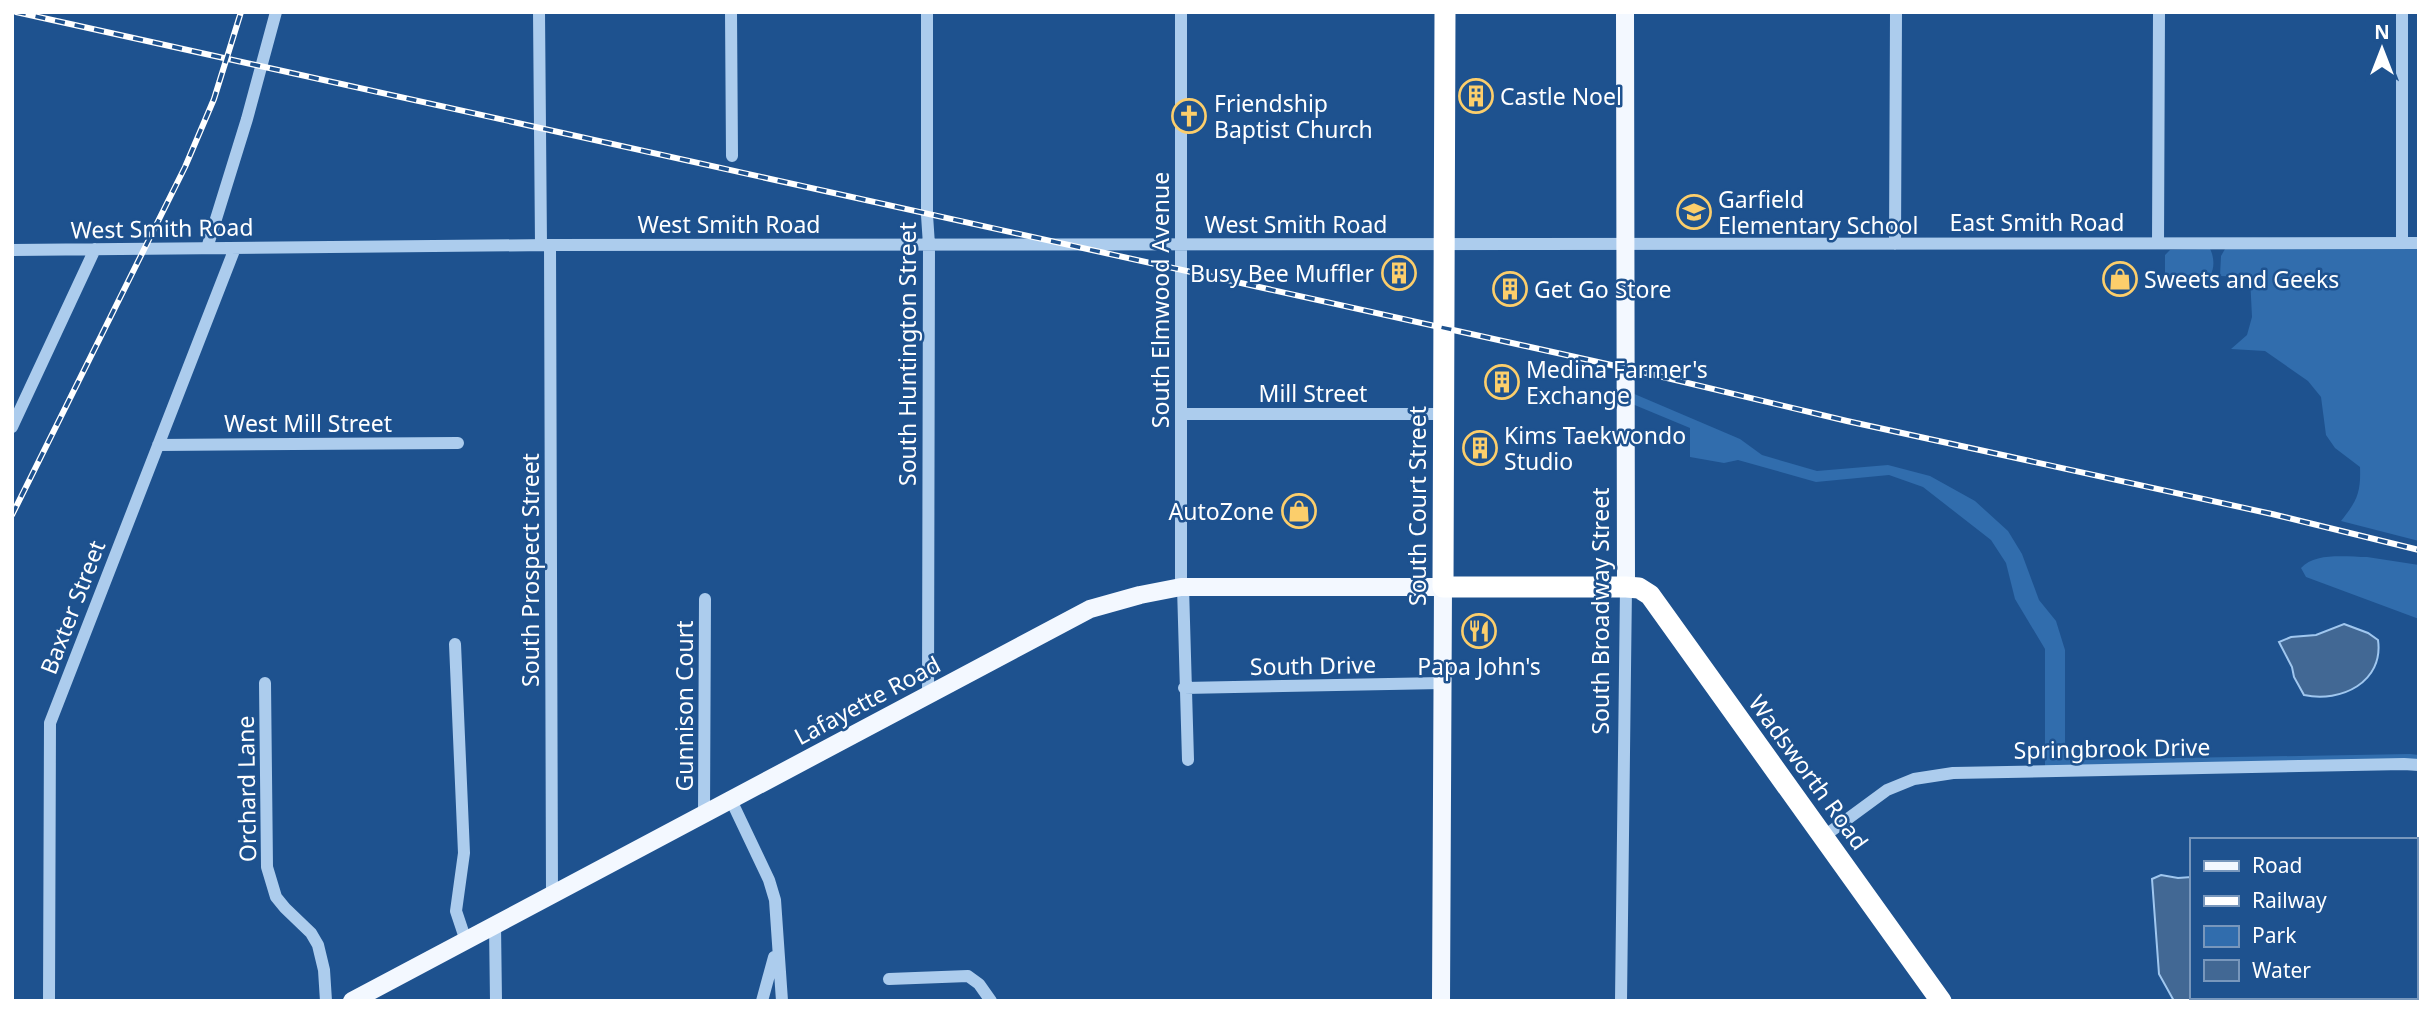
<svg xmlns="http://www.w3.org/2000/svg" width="2431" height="1013" viewBox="0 0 2431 1013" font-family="'Noto Sans',sans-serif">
<rect width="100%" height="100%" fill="#1e528f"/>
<path fill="#316dad" d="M2210 249C2214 256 2215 269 2210 275H2170L2165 273V255L2170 250Z
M2225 249H2419V541L2341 521C2357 501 2361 493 2360 467L2335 448 2326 435 2321 397 2308 381 2265 351 2231 349 2247 335 2252 317 2250 277 2220 276 2221 256Z
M1625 390 1740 439 1762 455 1817 471 1888 465 1930 476 1975 501 2008 531 2022 554 2039 600 2056 621 2065 650V760L2410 754 2419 755V763L2045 768V649L2015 599 2006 563 1991 540 1923 487 1889 475 1816 482 1738 460 1724 463 1690 457V428L1625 401Z
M2367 557 2419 565V619L2306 577 2301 568C2315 552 2347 557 2367 557Z"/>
<path fill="#426894" stroke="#a0c7ef" stroke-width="2" d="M2344 624 2368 633 2378 640C2384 682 2341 703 2304 695L2294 677 2292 667 2279 642 2291 637 2316 635Z
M2161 875 2178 878 2191 877V997H2224L2226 1001H2174L2159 974 2152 879Z"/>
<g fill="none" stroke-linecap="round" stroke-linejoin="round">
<path stroke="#accced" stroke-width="12" d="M539 12 541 245
M731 12 732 156
M927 12V215L929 245 928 695
M2158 243 2159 12
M2402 243V12
M1895 244 1896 12
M550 245 552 894
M207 248 247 119 276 12
M12 250 550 245 2419 243
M1181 414H1444
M12 427 95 249
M158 445 458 443
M1181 587V12
M1183 587 1188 760
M455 644 464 853 456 911 466 941
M265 683 267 867 276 897 285 908 311 933 318 945 324 970 326 1001
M1184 688 1442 683
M731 800 769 880 775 900 782 1001
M704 813 705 599
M1823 837 1887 790 1914 779 1953 773 2404 764 2419 765
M495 925 496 1001
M889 979 968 976 979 984 991 1001
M49 1001 50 723 235 248
M762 1001 774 957
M1621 1001 1626 587"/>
<path stroke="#f3f8ff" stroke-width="18" d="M1625 12 1626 587
M352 1001 1090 609 1140 595 1181 587H1443L1441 1001"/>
<path stroke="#fff" stroke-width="21" d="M1445 12 1443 587H1626L1639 588 1650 595 1941 1001"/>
<g stroke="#fff" stroke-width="6">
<path id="rail" d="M16 12 1625 368 1847 421 2272 514 2419 550
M12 515 185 167 214 99 241 12"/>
</g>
<use href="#rail" stroke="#1e528f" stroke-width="3.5" stroke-dasharray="10" stroke-linecap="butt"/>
</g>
<defs>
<g id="building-ring" transform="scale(1.75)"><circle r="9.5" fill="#1e528f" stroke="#fcce6b" stroke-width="1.5"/><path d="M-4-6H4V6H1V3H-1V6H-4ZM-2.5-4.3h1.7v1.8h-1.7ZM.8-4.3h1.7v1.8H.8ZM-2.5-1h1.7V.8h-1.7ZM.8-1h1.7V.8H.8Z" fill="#fcce6b"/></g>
<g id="church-ring" transform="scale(1.75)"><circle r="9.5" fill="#1e528f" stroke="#fcce6b" stroke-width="1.5"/><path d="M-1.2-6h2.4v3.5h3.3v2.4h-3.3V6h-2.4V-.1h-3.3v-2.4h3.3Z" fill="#fcce6b"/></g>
<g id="school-ring" transform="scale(1.75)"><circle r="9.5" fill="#1e528f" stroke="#fcce6b" stroke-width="1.5"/><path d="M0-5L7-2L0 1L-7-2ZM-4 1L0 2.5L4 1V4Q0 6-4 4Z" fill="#fcce6b"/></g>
<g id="shop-ring" transform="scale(1.75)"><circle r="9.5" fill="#1e528f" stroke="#fcce6b" stroke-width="1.5"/><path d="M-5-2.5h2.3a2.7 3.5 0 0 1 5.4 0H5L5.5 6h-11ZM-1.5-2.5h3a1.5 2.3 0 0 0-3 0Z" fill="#fcce6b"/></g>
<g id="restaurant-ring" transform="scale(1.75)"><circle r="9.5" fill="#1e528f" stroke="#fcce6b" stroke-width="1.5"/><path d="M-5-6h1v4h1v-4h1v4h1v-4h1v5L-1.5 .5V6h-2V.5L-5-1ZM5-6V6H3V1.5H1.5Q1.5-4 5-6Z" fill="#fcce6b"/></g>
</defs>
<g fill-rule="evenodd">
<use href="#building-ring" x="1476" y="96"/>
<use href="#church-ring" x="1189" y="116"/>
<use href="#school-ring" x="1694" y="212"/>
<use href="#building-ring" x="1399" y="273"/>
<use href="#shop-ring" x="2120" y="279"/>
<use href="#building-ring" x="1510" y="289"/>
<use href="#building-ring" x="1502" y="382"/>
<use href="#building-ring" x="1480" y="448"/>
<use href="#shop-ring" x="1299" y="511"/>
<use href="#restaurant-ring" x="1479" y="631"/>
</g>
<g text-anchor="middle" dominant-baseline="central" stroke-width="5" stroke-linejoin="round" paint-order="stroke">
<g font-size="23" fill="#fff" stroke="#1e528f" text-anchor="start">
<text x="1500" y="96">Castle Noel</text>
<text x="1214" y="103">Friendship<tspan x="1214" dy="26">Baptist Church</tspan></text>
<text x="1718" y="199">Garfield<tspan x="1718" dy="26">Elementary School</tspan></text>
<text x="1374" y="273" text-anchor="end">Busy Bee Muffler</text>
<text x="2144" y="279">Sweets and Geeks</text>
<text x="1534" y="289">Get Go Store</text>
<text x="1526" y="369">Medina Farmer's<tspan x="1526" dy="26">Exchange</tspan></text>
<text x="1504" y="435">Kims Taekwondo<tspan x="1504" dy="26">Studio</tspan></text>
<text x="1274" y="511" text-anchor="end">AutoZone</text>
<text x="1479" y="666" text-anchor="middle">Papa John's</text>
</g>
<g font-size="23" fill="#fff" stroke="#1e528f">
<text x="2037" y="222">East Smith Road</text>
<text x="729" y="224">West Smith Road</text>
<text x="1296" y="224">West Smith Road</text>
<text transform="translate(162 228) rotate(-1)">West Smith Road</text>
<text transform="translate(1160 300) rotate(-90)">South Elmwood Avenue</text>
<text transform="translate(907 354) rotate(-90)">South Huntington Street</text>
<text x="1313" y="393">Mill Street</text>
<text x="308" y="423">West Mill Street</text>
<text transform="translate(1417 506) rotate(-90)">South Court Street</text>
<text transform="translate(530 570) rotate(-90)">South Prospect Street</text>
<text transform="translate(72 607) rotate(-69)">Baxter Street</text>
<text transform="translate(1600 611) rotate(-90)">South Broadway Street</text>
<text transform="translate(1313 665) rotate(-1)">South Drive</text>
<text transform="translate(867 700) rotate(-28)">Lafayette Road</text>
<text transform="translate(684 706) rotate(-90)">Gunnison Court</text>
<text transform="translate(2112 748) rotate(-1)">Springbrook Drive</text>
<text transform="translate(1809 772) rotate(54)">Wadsworth Road</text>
<text transform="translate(246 789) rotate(-91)">Orchard Lane</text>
</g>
</g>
<rect width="2431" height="1013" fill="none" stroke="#ffffff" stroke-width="28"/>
<rect x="2190" y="838" width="228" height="161" fill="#1e528f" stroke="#7897bc" stroke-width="2"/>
<rect x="2204" y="861" width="35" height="10" fill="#f3f8ff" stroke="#7897bc" stroke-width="2"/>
<text x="2252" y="873" font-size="21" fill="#ffffff">Road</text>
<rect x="2204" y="896" width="35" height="10" fill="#ffffff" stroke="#7897bc" stroke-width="2"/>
<text x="2252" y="908" font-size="21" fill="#ffffff">Railway</text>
<rect x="2204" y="926" width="35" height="21" fill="#316dad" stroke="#7897bc" stroke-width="2"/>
<text x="2252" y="943" font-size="21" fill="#ffffff">Park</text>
<rect x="2204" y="960" width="35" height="21" fill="#426894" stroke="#7897bc" stroke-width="2"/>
<text x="2252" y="978" font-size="21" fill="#ffffff">Water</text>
<g transform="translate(2382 49)" stroke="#1e528f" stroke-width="5" paint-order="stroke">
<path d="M0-5L12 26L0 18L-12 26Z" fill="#ffffff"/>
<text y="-10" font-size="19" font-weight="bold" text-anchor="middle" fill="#ffffff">N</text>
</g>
</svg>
